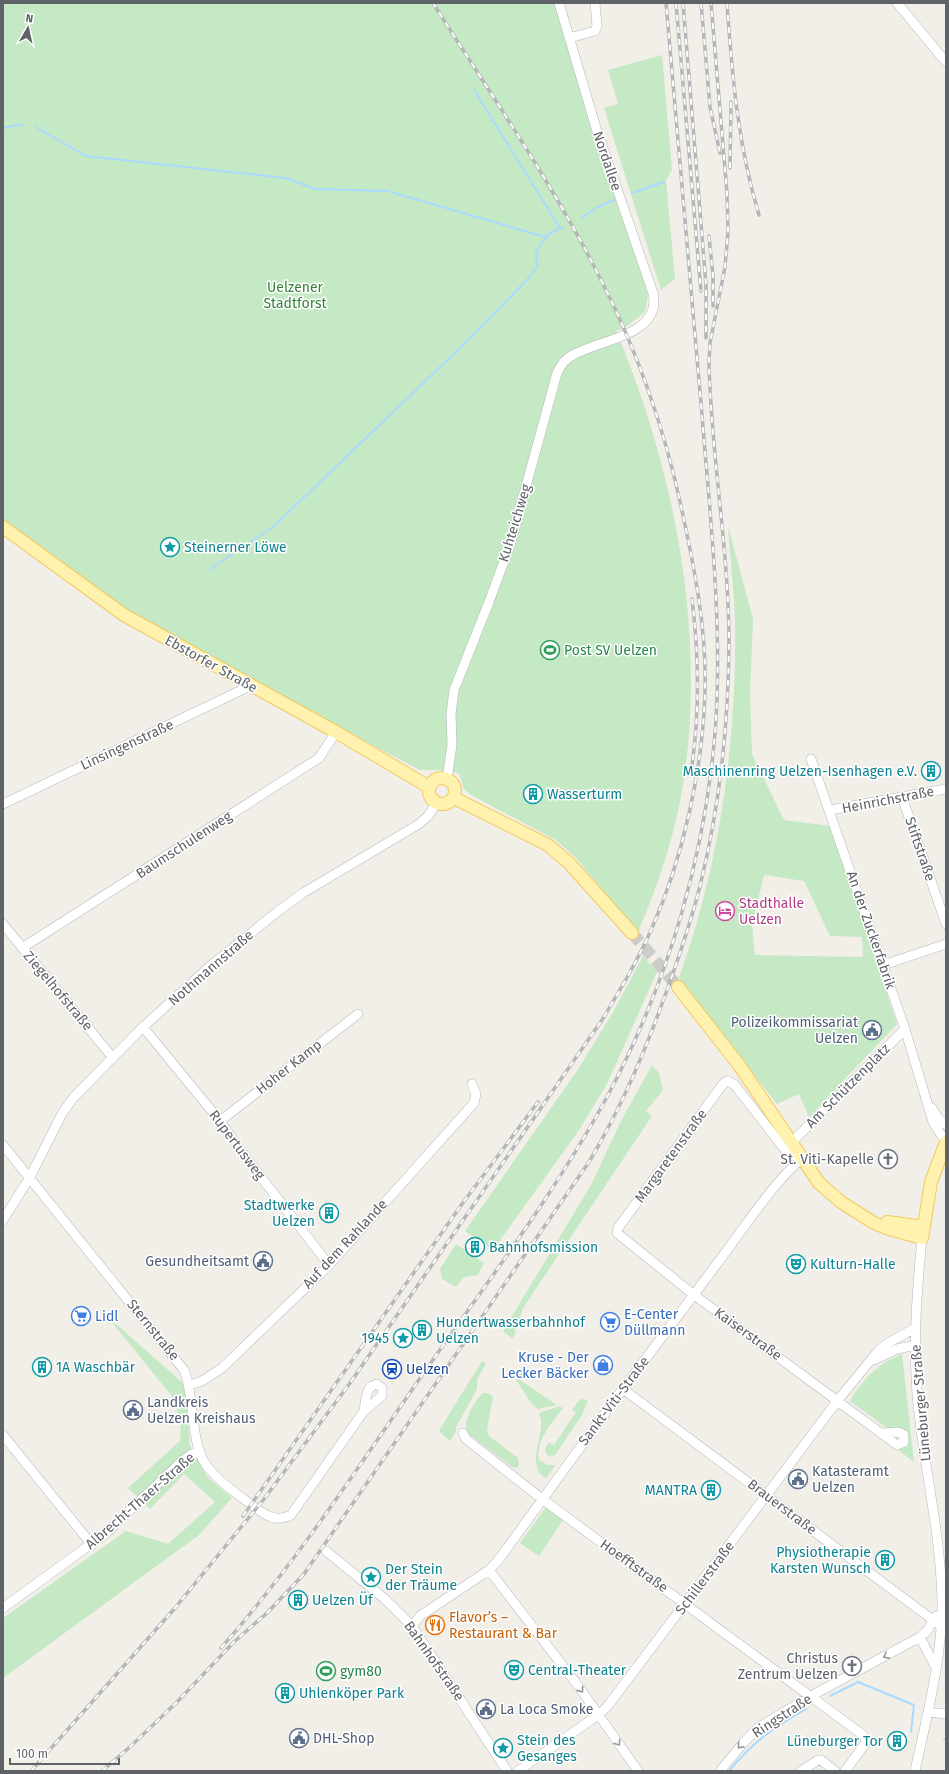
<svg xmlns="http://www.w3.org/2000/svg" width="949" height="1774" viewBox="0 0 949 1774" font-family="'Fira Sans',sans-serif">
<rect width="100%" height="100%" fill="#f1efe8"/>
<path fill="#c5e8c5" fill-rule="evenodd" d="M3 3H554L648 295 645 312 627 326 616 331C673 465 705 626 685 771 678 826 660 881 638 932L576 858 565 848 554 839 471 795 464 789 459 773 439 770H420L252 682 109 599 3 520Z
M662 55 672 170 666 180 675 279 661 290 604 108 618 104 608 70Z
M728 526 753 619 750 694 752 754 784 820 830 826 897 1024 809 1117 799 1094 777 1104 679 978C720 864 737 741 735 620 734 589 730 557 728 526ZM764 875 804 881 830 936 862 937 863 957 755 955 752 925Z
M643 956 657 972 607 1084 579 1130 493 1250 465 1231 579 1068 612 1014Z
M652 1065 659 1073 663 1090 646 1111 652 1116 523 1308 513 1339 503 1331 591 1185 620 1123Z
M456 1244 484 1263 478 1275 464 1277 456 1287 442 1279 440 1269Z
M106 1315 185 1385 190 1446 207 1477 232 1498 199 1535 3 1678V1618L126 1531 168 1544 215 1502 184 1474 150 1509 128 1488 180 1441 181 1422 172 1396Z
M902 1354 914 1462 896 1448 900 1435 887 1428 850 1401C865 1377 876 1365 902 1354Z
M482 1361 486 1364 477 1379V1389L457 1425 455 1433 450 1441 440 1432V1429Z
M521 1372 523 1374 520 1380 557 1405 538 1409 532 1404 516 1380Z
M483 1393H488L493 1396 487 1430 489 1436 518 1458 519 1465 517 1468 512 1467 466 1432C464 1418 474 1402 483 1393Z
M580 1399 588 1400 582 1415 555 1455 548 1456 546 1453 545 1449 549 1442 554 1445 576 1412 572 1410Z
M559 1406 563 1408C552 1423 535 1441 539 1460L548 1465H556L546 1478C527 1468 541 1441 541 1425 542 1421 540 1417 539 1413Z
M546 1507 563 1520 539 1556 520 1543Z"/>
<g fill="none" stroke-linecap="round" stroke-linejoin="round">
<path stroke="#aadaff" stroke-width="2" d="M474 90 560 228
M36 127 86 156 285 178 316 189 388 191
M3 128 23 124
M391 192 545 237
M632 193 664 182
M581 218 596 208 614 200
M210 569 273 527 464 344 526 281 537 267 536 251 549 234 563 227
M830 1696 858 1682 914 1705 911 1732
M944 1739H946
M729 1771C754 1741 773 1728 806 1709"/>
<path stroke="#ccccc8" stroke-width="12" stroke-dasharray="12 6" stroke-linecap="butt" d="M632 933 678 987"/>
<g stroke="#b5b8bc" stroke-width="10">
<path id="minor" d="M897 3 946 62
M569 38 595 31 597 26 595 3
M811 759 905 1029 933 1122 941 1135 946 1138
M447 779 452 745 451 714 454 690 489 602 510 545 557 373C560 367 563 362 568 358 594 339 663 338 653 293L596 128 559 3
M902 797 946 924
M3 804 250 686
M830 810 946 789
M3 924 113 1058
M22 948 319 758 336 732
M883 965 946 944
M143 1027 220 1121 241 1151 329 1265
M932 1108 938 1118 946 1125
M220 1121 358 1014
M791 1143 905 1029
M3 1145 184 1370C195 1398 190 1433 203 1460 213 1478 236 1493 253 1506 265 1515 276 1523 291 1515L364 1411
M3 1220 30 1177 63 1112 74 1097 143 1027 208 968 277 912 303 893 419 824 429 815 436 803
M874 1360 897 1349 916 1345
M377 1384 382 1388V1396L364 1411C366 1401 365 1386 377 1384Z
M190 1385 202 1381 222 1368 329 1265 474 1103 476 1094 472 1084
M623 1389 941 1626
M463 1433 466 1439 542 1499 863 1735 866 1740 865 1744 845 1771
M3 1435 92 1545
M326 1551 385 1599 412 1626 507 1771
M489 1570 579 1687 638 1771
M3 1608 106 1533 180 1463 190 1455 200 1451
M412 1626 420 1616 489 1570 497 1562 611 1405C650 1353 689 1301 728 1249 751 1218 773 1184 801 1159L786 1151 734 1084 727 1081 723 1084 618 1228 617 1233 694 1295 897 1445 904 1442V1435C897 1429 890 1434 882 1433
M920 1637 935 1666
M928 1712 946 1714
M518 1771 598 1715 607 1707 838 1400 879 1350 890 1342 915 1328
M720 1771 744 1742 759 1727 811 1696 920 1637 927 1631 936 1616
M801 1771 818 1760H821L835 1771
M915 1771C927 1716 943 1655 942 1598 940 1530 923 1462 917 1394 913 1342 917 1290 922 1238"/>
</g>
<g stroke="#f2c960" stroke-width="14">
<path id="major" d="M3 527 124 615 336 732 429 787
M429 791a13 13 0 1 1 26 0a13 13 0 1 1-26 0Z
M454 798 548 845 569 863 632 933
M678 987 739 1065 819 1183 841 1202 874 1223 889 1229 922 1238 931 1182 946 1142
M887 1222 924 1227"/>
</g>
<use href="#minor" stroke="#fff" stroke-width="9"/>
<use href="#major" stroke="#fff2af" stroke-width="12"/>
<g stroke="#b6b7b8" stroke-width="3.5">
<path id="rail" d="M676 3 701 291
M683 3 706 285V338
M701 3 710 107 720 153
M727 3C732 75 738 146 759 215
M730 168 731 102
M709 236 713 276V306
M691 772C700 714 699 656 692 599
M243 1516 462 1204 538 1102
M221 1648C296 1563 358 1467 423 1374 486 1284 555 1193 607 1097 669 981 707 851 716 720 722 618 710 516 702 415 690 278 678 140 666 3
M31 1771 175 1608 264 1499 350 1383 602 1020C620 990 638 960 652 928 683 858 703 768 705 692 707 629 694 566 681 506 664 428 638 353 602 282 554 185 491 95 433 3
M102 1771 131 1746 176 1703 234 1642 267 1613 304 1574 589 1162C620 1110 643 1057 663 1001 677 963 690 925 700 886 720 805 729 719 729 636 728 544 711 454 709 363L710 343 725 267 728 232 727 193 711 3"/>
</g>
<use href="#rail" stroke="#fff" stroke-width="2" stroke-dasharray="6" stroke-linecap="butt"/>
</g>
<defs><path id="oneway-chevron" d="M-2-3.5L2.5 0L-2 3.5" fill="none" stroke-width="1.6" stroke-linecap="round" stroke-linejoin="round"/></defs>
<g stroke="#979a9d">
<use href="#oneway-chevron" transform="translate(886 1656) rotate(152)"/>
<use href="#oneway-chevron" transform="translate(581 1690) rotate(55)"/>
<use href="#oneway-chevron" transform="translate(618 1743) rotate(54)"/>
<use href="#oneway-chevron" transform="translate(740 1746) rotate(132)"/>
</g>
<defs>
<g id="sight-ring" transform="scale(1)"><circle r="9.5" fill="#fff" stroke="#0f9aa8" stroke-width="1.5"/><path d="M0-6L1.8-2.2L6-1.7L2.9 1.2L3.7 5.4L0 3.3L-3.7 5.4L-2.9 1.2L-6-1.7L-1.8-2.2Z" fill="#0f9aa8"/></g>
<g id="stadium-ring" transform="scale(1)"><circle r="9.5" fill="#fff" stroke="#2e9e5b" stroke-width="1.5"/><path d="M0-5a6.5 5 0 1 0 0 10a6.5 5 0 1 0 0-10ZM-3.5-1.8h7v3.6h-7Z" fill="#2e9e5b"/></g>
<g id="building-ring" transform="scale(1)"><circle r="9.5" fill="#fff" stroke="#0f9aa8" stroke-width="1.5"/><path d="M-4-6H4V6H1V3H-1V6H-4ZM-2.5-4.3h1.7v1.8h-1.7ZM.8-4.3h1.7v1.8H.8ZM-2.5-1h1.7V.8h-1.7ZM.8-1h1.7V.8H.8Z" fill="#0f9aa8"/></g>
<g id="hotel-ring" transform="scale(1)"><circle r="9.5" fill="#fff" stroke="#d1479c" stroke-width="1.5"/><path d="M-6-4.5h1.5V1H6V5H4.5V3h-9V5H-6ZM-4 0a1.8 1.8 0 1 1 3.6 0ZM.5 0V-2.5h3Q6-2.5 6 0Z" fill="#d1479c"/></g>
<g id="civic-ring" transform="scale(1)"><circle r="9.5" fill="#fff" stroke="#5c6f8a" stroke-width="1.5"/><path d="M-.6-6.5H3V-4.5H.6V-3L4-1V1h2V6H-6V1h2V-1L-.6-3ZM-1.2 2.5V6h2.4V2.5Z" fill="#5c6f8a"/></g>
<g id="church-ring" transform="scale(1)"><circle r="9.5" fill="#fff" stroke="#6b7280" stroke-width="1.5"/><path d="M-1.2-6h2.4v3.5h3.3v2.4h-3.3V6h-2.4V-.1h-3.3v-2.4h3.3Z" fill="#6b7280"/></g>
<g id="theatre-ring" transform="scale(1)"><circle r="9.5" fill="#fff" stroke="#0f9aa8" stroke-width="1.5"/><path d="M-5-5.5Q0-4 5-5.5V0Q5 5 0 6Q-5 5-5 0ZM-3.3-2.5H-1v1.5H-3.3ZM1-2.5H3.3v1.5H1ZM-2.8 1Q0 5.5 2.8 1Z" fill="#0f9aa8"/></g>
<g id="supermarket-ring" transform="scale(1)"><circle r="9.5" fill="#fff" stroke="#3f7fe0" stroke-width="1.5"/><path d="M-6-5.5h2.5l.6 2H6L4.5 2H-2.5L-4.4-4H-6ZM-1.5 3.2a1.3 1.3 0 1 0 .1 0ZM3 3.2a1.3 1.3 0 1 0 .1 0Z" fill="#3f7fe0"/></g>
<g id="shop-ring" transform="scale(1)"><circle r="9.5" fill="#fff" stroke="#3f7fe0" stroke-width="1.5"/><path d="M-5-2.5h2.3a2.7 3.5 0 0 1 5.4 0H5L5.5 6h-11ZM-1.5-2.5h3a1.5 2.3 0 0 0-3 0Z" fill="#3f7fe0"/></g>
<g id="station-ring" transform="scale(1)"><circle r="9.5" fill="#fff" stroke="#1a4fb4" stroke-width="1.5"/><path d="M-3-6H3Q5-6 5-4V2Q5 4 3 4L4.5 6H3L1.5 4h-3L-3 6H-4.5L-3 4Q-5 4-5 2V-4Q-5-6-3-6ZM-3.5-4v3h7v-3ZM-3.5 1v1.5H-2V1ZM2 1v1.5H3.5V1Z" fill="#1a4fb4"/></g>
<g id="restaurant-ring" transform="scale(1)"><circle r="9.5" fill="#fff" stroke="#e8710a" stroke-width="1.5"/><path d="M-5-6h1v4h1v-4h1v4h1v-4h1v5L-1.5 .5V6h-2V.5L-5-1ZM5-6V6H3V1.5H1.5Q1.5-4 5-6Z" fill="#e8710a"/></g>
</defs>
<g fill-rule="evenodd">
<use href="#sight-ring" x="170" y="547"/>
<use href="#stadium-ring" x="550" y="650"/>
<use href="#building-ring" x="931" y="771"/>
<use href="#building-ring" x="533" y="794"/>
<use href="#hotel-ring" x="725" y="911"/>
<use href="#civic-ring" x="872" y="1030"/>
<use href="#church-ring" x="888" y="1159"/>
<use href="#building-ring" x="329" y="1213"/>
<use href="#building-ring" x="475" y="1247"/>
<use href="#civic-ring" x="263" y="1261"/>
<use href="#theatre-ring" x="796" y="1264"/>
<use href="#supermarket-ring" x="81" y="1316"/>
<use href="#supermarket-ring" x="610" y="1322"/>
<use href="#building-ring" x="422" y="1330"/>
<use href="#sight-ring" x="403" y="1338"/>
<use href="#shop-ring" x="603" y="1365"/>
<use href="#building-ring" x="42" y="1367"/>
<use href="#station-ring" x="392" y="1369"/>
<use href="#civic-ring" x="133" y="1410"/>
<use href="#civic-ring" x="798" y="1479"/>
<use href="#building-ring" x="711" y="1490"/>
<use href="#building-ring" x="885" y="1560"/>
<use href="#sight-ring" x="371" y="1577"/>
<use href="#building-ring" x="298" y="1600"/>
<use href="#restaurant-ring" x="435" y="1625"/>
<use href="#church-ring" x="852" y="1666"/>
<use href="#theatre-ring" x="514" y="1670"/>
<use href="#stadium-ring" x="326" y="1671"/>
<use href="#building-ring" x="285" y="1693"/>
<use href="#civic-ring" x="486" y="1709"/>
<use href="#civic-ring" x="299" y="1738"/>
<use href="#building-ring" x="897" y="1741"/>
<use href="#sight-ring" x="503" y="1748"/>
</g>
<g text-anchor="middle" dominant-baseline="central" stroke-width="3" stroke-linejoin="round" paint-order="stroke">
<g font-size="14" fill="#5f6368" stroke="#fff">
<text transform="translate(607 161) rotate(71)">Nordallee</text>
<text transform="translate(515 523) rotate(-73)">Kuhteichweg</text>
<text transform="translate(211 664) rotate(29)">Ebstorfer Straße</text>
<text transform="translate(127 745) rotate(-25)">Linsingenstraße</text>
<text transform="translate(888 800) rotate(-11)">Heinrichstraße</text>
<text transform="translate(184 845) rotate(-33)">Baumschulenweg</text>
<text transform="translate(920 849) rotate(71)">Stiftstraße</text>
<text transform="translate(871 930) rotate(71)">An der Zuckerfabrik</text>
<text transform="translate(211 968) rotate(-41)">Nothmannstraße</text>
<text transform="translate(58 991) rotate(50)">Ziegelhofstraße</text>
<text transform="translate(289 1067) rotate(-38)">Hoher Kamp</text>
<text transform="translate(848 1086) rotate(-45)">Am Schützenplatz</text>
<text transform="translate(237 1145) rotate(53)">Rupertusweg</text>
<text transform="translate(671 1156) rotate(-54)">Margaretenstraße</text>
<text transform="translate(345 1244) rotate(-47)">Auf dem Rahlande</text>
<text transform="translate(153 1330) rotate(51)">Sternstraße</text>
<text transform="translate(748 1334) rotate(36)">Kaiserstraße</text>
<text transform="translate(614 1401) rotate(-53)">Sankt-Viti-Straße</text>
<text transform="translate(921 1403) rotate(-95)">Lüneburger Straße</text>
<text transform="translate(140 1501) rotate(-41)">Albrecht-Thaer-Straße</text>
<text transform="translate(782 1507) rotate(37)">Brauerstraße</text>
<text transform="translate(634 1566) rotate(36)">Hoefftstraße</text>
<text transform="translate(705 1578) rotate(-53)">Schillerstraße</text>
<text transform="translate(434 1661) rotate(55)">Bahnhofstraße</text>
<text transform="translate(782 1716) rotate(-33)">Ringstraße</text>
</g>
<g font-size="14" fill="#348238" stroke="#fff">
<text x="295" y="287">Uelzener<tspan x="295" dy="16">Stadtforst</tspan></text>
</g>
<g font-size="14" fill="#0d838f" stroke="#fff" text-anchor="start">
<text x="184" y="547">Steinerner Löwe</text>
<text x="917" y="771" text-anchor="end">Maschinenring Uelzen-Isenhagen e.V.</text>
<text x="547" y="794">Wasserturm</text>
<text x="315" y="1205" text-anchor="end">Stadtwerke<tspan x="315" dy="16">Uelzen</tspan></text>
<text x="489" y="1247">Bahnhofsmission</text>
<text x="810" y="1264">Kulturn-Halle</text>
<text x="436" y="1322">Hundertwasserbahnhof<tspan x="436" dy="16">Uelzen</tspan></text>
<text x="389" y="1338" text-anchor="end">1945</text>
<text x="56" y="1367">1A Waschbär</text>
<text x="697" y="1490" text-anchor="end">MANTRA</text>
<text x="871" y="1552" text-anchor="end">Physiotherapie<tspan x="871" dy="16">Karsten Wunsch</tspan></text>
<text x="385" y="1569">Der Stein<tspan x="385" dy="16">der Träume</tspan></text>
<text x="312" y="1600">Uelzen Üf</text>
<text x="528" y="1670">Central-Theater</text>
<text x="299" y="1693">Uhlenköper Park</text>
<text x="517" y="1740">Stein des<tspan x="517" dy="16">Gesanges</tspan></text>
<text x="883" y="1741" text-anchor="end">Lüneburger Tor</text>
</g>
<g font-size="14" fill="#27864d" stroke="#fff" text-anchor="start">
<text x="564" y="650">Post SV Uelzen</text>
<text x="340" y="1671">gym80</text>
</g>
<g font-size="14" fill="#b23c85" stroke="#fff" text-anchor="start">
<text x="739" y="903">Stadthalle<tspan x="739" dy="16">Uelzen</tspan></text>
</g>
<g font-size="14" fill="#4e5e75" stroke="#fff" text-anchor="start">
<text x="858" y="1022" text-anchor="end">Polizeikommissariat<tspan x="858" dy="16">Uelzen</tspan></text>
<text x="249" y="1261" text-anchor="end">Gesundheitsamt</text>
<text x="147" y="1402">Landkreis<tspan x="147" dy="16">Uelzen Kreishaus</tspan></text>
<text x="812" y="1471">Katasteramt<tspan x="812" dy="16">Uelzen</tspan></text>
<text x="500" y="1709">La Loca Smoke</text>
<text x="313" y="1738">DHL-Shop</text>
</g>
<g font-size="14" fill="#5b616d" stroke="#fff" text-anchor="end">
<text x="874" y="1159">St. Viti-Kapelle</text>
<text x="838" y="1658">Christus<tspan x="838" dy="16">Zentrum Uelzen</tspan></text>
</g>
<g font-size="14" fill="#366cbe" stroke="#fff" text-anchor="start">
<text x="624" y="1314">E-Center<tspan x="624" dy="16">Düllmann</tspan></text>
<text x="95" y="1316">Lidl</text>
<text x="589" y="1357" text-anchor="end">Kruse - Der<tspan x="589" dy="16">Lecker Bäcker</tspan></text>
</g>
<g font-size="14" fill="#164399" stroke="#fff" text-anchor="start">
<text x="406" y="1369">Uelzen</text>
</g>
<g font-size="14" fill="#c56008" stroke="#fff" text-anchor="start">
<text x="449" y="1617">Flavor’s –<tspan x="449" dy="16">Restaurant &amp; Bar</tspan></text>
</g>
</g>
<rect width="949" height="1774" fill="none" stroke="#5f6368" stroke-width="8"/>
<g transform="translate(28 28) rotate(9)" stroke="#ffffff" stroke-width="3" paint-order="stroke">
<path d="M0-3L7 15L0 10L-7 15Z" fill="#5f6368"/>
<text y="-6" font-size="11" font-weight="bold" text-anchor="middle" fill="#5f6368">N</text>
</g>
<path d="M10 1758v6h109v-6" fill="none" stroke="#5f6368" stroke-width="2"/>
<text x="16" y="1758" font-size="12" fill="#5f6368" stroke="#ffffff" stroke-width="3" paint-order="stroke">100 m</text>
</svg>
